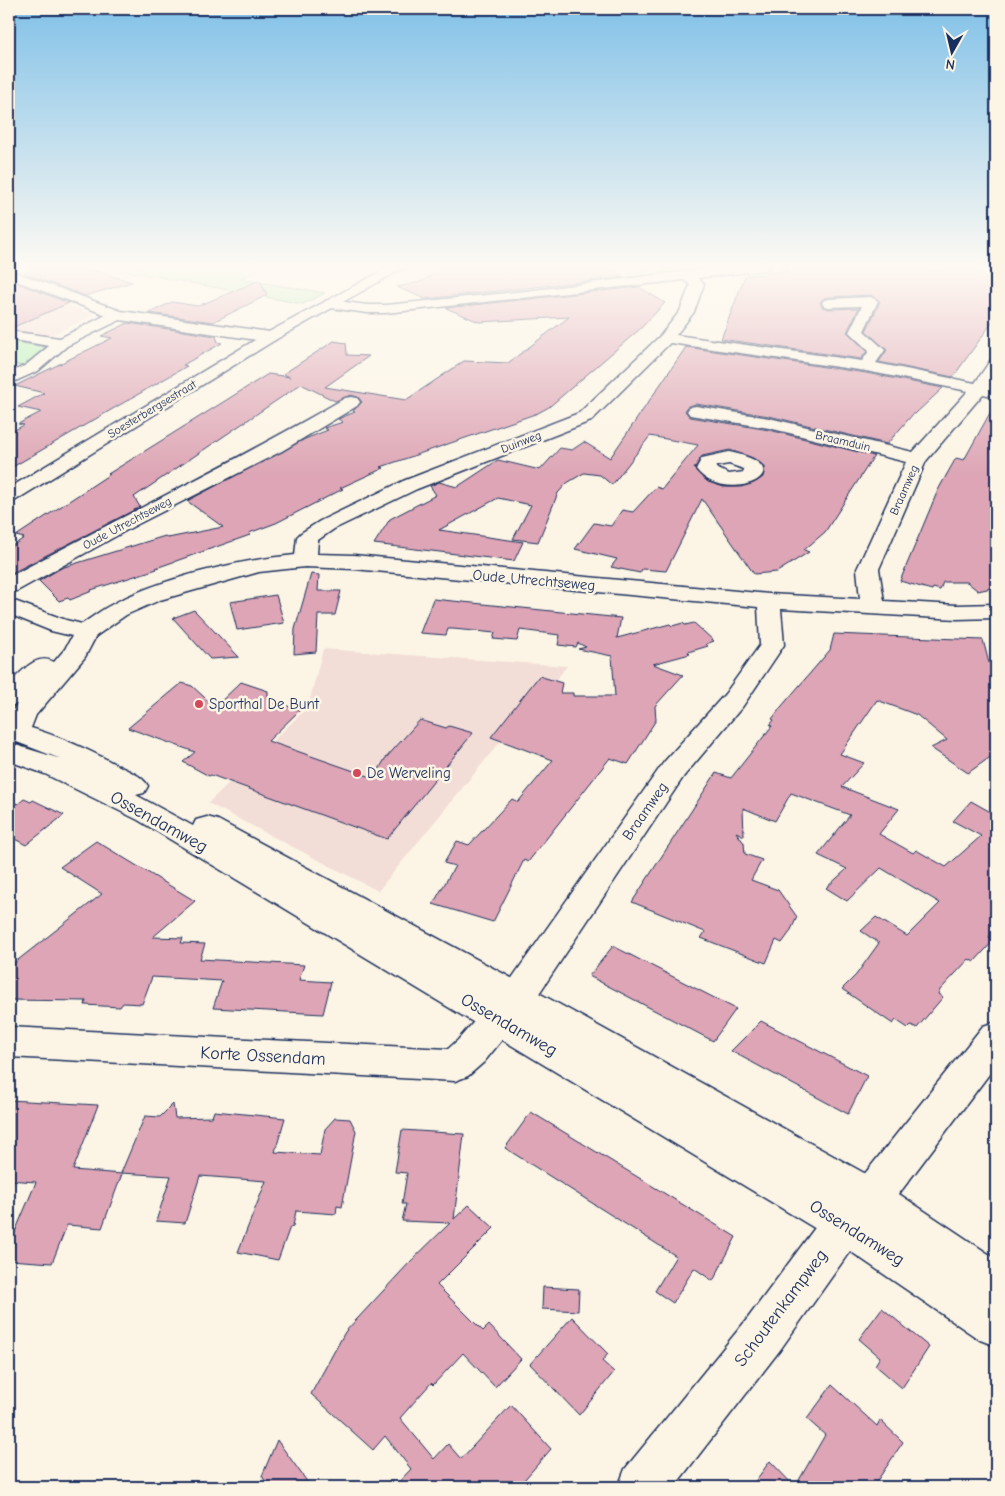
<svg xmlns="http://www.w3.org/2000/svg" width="1005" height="1496" viewBox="0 0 1005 1496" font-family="'Comic Neue',sans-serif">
<rect width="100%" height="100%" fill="#fcf5e5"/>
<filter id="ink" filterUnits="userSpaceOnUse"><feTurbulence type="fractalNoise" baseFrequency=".02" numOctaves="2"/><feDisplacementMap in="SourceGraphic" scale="10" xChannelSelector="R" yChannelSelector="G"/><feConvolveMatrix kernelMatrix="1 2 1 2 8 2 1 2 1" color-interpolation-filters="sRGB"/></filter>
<g filter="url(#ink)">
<path fill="#f3ddd7" d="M9 282 94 315 48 337 9 330Z
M323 649 567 666 549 689 536 698 378 891 208 803 308 707Z"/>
<path fill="#b3efb5" stroke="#678f8a" d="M122 266H251L259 269 240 279 325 293 303 304 116 269Z
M652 266H689L682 276 636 281 629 273 650 270Z
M9 341 45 347 26 367 9 363Z"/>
<path fill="#dda5b5" stroke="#1b2f5e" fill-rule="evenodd" d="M42 266 69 267 100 272 132 282 85 296 24 273Z
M447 266H607L624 277 425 299 397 287 420 282Z
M780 266H919L929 271 971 268 996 283V317L953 377 879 362 887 350 866 331 880 302 871 295 829 297 824 298 820 302 822 307 829 309 859 308 847 332 867 351 861 359 721 339 745 276 788 271Z
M9 280 69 303 9 329Z
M260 280 267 295 213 322 149 313 172 302 198 306Z
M639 287 665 303 640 329 549 407 538 413 381 467 384 468 340 488 343 489 276 523 249 533 250 535 156 568 157 569 91 590 92 591 70 600 68 598 59 601 39 581 61 568 165 536 168 538 223 527 187 501 305 439 328 430 324 428 343 422 338 419 355 412 353 411 362 402 358 397 351 395 335 401 301 384 134 497 140 507 12 573H9V548L24 538 16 536 110 474H108L268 374 290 377 283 374 334 341 346 343 347 355 369 356 325 387 406 400 464 361 508 363 569 317 479 322 446 308Z
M128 323 216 336 218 342 222 343 183 365 187 366 9 469V433L24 425 18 424 41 412 18 407 44 393 15 386 112 338 101 336Z
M686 347 866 373 943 388 915 414H913L887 444 769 416 696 404 688 406 685 411 690 417 769 430 874 456 825 532 804 550 809 552 777 572 754 574 702 499 666 571 642 569 640 573 611 567 617 559 575 549 594 523 611 526 622 510 633 512 656 487 662 489 698 445 650 436 612 485 600 475 584 473 567 483 558 493 538 542 513 539 531 505 498 498 439 530 523 542 514 561 374 544 390 519 436 495 430 486 439 482 457 487 498 460 540 470 560 448 572 450 584 442 610 458ZM730 450 753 458 764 466 763 477 754 483 741 487H724L708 482 694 469 702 456Z
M996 402V587L978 591 967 582H943L940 590 933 588 932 590 900 581 938 490 956 458 964 460Z
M311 574 319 575 318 591H341L335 615H318L316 652 294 654 295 629Z
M276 595 284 623 237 630 230 602Z
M433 599 621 618 617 638 670 624 672 626 683 623 685 625 694 623 714 641 706 644 708 646 688 652 690 654 653 664 683 675 655 706 656 720 628 764 610 758 528 862 524 860 493 922 433 904 455 866 444 863 457 841 469 845 512 799 518 802 553 760 491 737 539 676 562 683 560 693H573V696H615L612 656 578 649 586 647 578 643 576 647 558 645 560 635 520 630 517 641 493 639 495 633 453 629H448L446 635 420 633Z
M194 610 239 657 210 659 173 618Z
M834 634 983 640 989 663 996 664V753L968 773 931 748 947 740 917 715 877 700 840 754 864 763 842 787 899 809 879 834 913 853 916 850 946 867 981 836 953 821 971 801 996 815V928L989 937 994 940 974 962 969 959 940 990 938 994 943 997 917 1028 911 1025 908 1028 896 1020 893 1024 842 989 856 975 879 943 861 931 876 917 907 936 940 903 881 868 847 901 826 888 847 869 818 855 850 815 791 793 775 821 743 808 744 836 736 832 744 843 745 854 762 860 751 880 778 890 797 917 790 932 782 943 776 940 766 963 701 938 705 932 632 902 716 773 731 778 772 726 770 725 774 720 772 719 781 707 830 650Z
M241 682 268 691V700L300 710 268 741 374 778 385 759 420 720 446 728 449 726 473 733 387 839 211 775 209 776 183 762 195 752 128 728 182 683 192 686 215 707Z
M24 799 31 802 33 800 64 815 26 845 9 836V800L18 804Z
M96 841 195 901 153 937 183 938 181 943 205 944 200 959 304 965 299 980 331 982 323 1014 213 1008 222 981 152 977 142 1004 123 1003 120 1007 85 1005 86 1001 9 1000V967L102 894 60 867Z
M613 946 736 1009 713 1041 589 976Z
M761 1021 867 1076 848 1114 731 1051Z
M9 1100 98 1105 73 1170 122 1174 102 1228 67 1225 52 1263 9 1260V1246L36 1182 9 1180Z
M173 1104 175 1118 212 1117 214 1111 285 1118 275 1152 320 1155 325 1129 335 1118 350 1119 356 1131 342 1207 337 1206 336 1214 296 1211 293 1226 290 1227 278 1260 238 1252 266 1181 200 1176 185 1223 156 1221 171 1176 121 1173 145 1116 160 1117Z
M531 1112 736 1237 713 1281 694 1268 673 1303 655 1291 676 1256 505 1148Z
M402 1130 464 1134 454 1219 469 1205 494 1228 437 1285 483 1331 489 1325 521 1359 495 1387 463 1353 433 1385 431 1383 400 1418 434 1459 448 1444 461 1459 511 1405 551 1449 518 1487H394L411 1469 385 1436 373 1450 311 1394 345 1332 410 1262 450 1223 402 1221 406 1204H402L407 1173 395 1172Z
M543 1287 579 1289 578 1311 542 1309Z
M882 1308 929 1347 902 1388 875 1365 880 1357 859 1339Z
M572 1317 608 1354 602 1361 614 1372 579 1415 530 1364Z
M832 1385 877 1426 880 1420 903 1442 873 1487H751L770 1461 795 1487 825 1435 807 1419Z
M277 1440 311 1487H269L262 1476Z"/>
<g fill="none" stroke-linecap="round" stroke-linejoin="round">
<g stroke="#1b2f5e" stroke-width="3">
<path id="minor" d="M730 266H771L765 270 698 278 704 284 694 312 676 335 862 361 869 351 849 332 862 306 829 307 824 306 822 303 824 300 829 299 871 297 878 301 864 331 885 350 876 363 975 383 990 361 996 359V376L990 386 996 387V397L983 394 926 461 879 569 884 601 957 605 996 604V618L957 619 781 609 784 645 743 706 684 776 536 998 484 1062 468 1076 455 1081 9 1057V1027L448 1049 458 1040 512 978 664 762 725 694 760 645 758 607 354 569 305 567 259 572 160 600 126 615 96 636 85 657 36 715 27 738 17 741 9 738V716L17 704 9 706V684C21 673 36 652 54 662L65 649 72 636 51 631 9 614V599L66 620 82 624C91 618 101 610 111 605 161 578 239 560 295 555L297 537 301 533 320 521 403 481 579 413 661 335 680 311 690 285 684 280 386 313H367L330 308 325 307 323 304 325 301 330 300 367 305H386L525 291ZM670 343 866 371 968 391 913 452 769 418 696 406 690 407 687 411 690 415 696 416 769 428 906 462 857 569 860 599 769 594 354 555 317 554 318 540 334 529 417 489 591 421Z
M9 270 121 311 270 332 275 334 278 337 275 340 270 342 120 320 67 346 38 371 9 384V373L26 365 49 346 9 339V331L60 338 106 315 9 278Z
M351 397 357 398 360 402 357 406 282 451 136 525 17 591 9 593V577C121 517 235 462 345 398Z
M729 452C811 469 724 508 696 469L702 458ZM729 464 744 469V472L729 474 716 468 717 466Z
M996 1022V1065L895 1199 850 1251 780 1350 674 1487H618L625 1469 748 1318 820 1221 867 1171 983 1026Z"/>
</g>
<g stroke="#1b2f5e" stroke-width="3">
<path id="secondary" d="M391 266H407L275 340 16 500 9 502V488L265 334Z"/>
</g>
<g stroke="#1b2f5e" stroke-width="3">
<path id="primary" d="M9 722C47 731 82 746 117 765 128 771 142 775 148 786L144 793 136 795 193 826 196 820 207 817 218 820 528 987 884 1184 996 1259V1346L980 1340 831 1238 138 820 45 774 9 761V743L61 759 9 739Z"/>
</g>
<use href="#minor" fill="#fcf5e5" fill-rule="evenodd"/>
<use href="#secondary" fill="#fcf5e5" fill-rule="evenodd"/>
<use href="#primary" fill="#fcf5e5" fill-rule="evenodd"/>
</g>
</g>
<linearGradient id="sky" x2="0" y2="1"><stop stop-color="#81c1e8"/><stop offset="0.56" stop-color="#fefaf3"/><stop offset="1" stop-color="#fefaf3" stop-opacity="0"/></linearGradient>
<rect width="1005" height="476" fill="url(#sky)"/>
<g fill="#d1495b" stroke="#fcf5e5" stroke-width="2">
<circle cx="199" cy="704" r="5"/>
<circle cx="357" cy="773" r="5"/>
</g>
<g text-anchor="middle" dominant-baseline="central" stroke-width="5" stroke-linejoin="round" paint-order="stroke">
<g font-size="12" fill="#1b2f5e" stroke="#fcf5e5">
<text transform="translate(152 409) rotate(-31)">Soesterbergsestraat</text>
<text transform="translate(843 441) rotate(13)">Braamduin</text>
<text transform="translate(521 442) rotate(-21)">Duinweg</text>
<text transform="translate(904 490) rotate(-66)">Braamweg</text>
<text transform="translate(127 523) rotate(-28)">Oude Utrechtseweg</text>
</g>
<g font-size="15" fill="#1b2f5e" stroke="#fcf5e5">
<text transform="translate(534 580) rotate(5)">Oude Utrechtseweg</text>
<text transform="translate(645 811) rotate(-55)">Braamweg</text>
</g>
<g font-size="15" fill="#1b2f5e" stroke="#fcf5e5" text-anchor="start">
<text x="209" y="704">Sporthal De Bunt</text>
<text x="367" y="773">De Werveling</text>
</g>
<g font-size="18" fill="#1b2f5e" stroke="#fcf5e5">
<text transform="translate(159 822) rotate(29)">Ossendamweg</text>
<text transform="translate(509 1025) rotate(30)">Ossendamweg</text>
<text transform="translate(263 1056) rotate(3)">Korte Ossendam</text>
<text transform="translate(857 1233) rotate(32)">Ossendamweg</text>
<text transform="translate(781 1308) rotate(-53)">Schoutenkampweg</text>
</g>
</g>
<rect width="1005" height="1496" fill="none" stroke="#fcf5e5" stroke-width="30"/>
<rect x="15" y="15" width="975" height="1466" fill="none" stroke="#1b2f5e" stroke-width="2" filter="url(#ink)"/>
<g transform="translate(952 52) rotate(188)" stroke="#fcf5e5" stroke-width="4" paint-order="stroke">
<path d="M0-4L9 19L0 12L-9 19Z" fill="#1b2f5e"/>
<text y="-8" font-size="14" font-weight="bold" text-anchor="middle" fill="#1b2f5e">N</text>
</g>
</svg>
